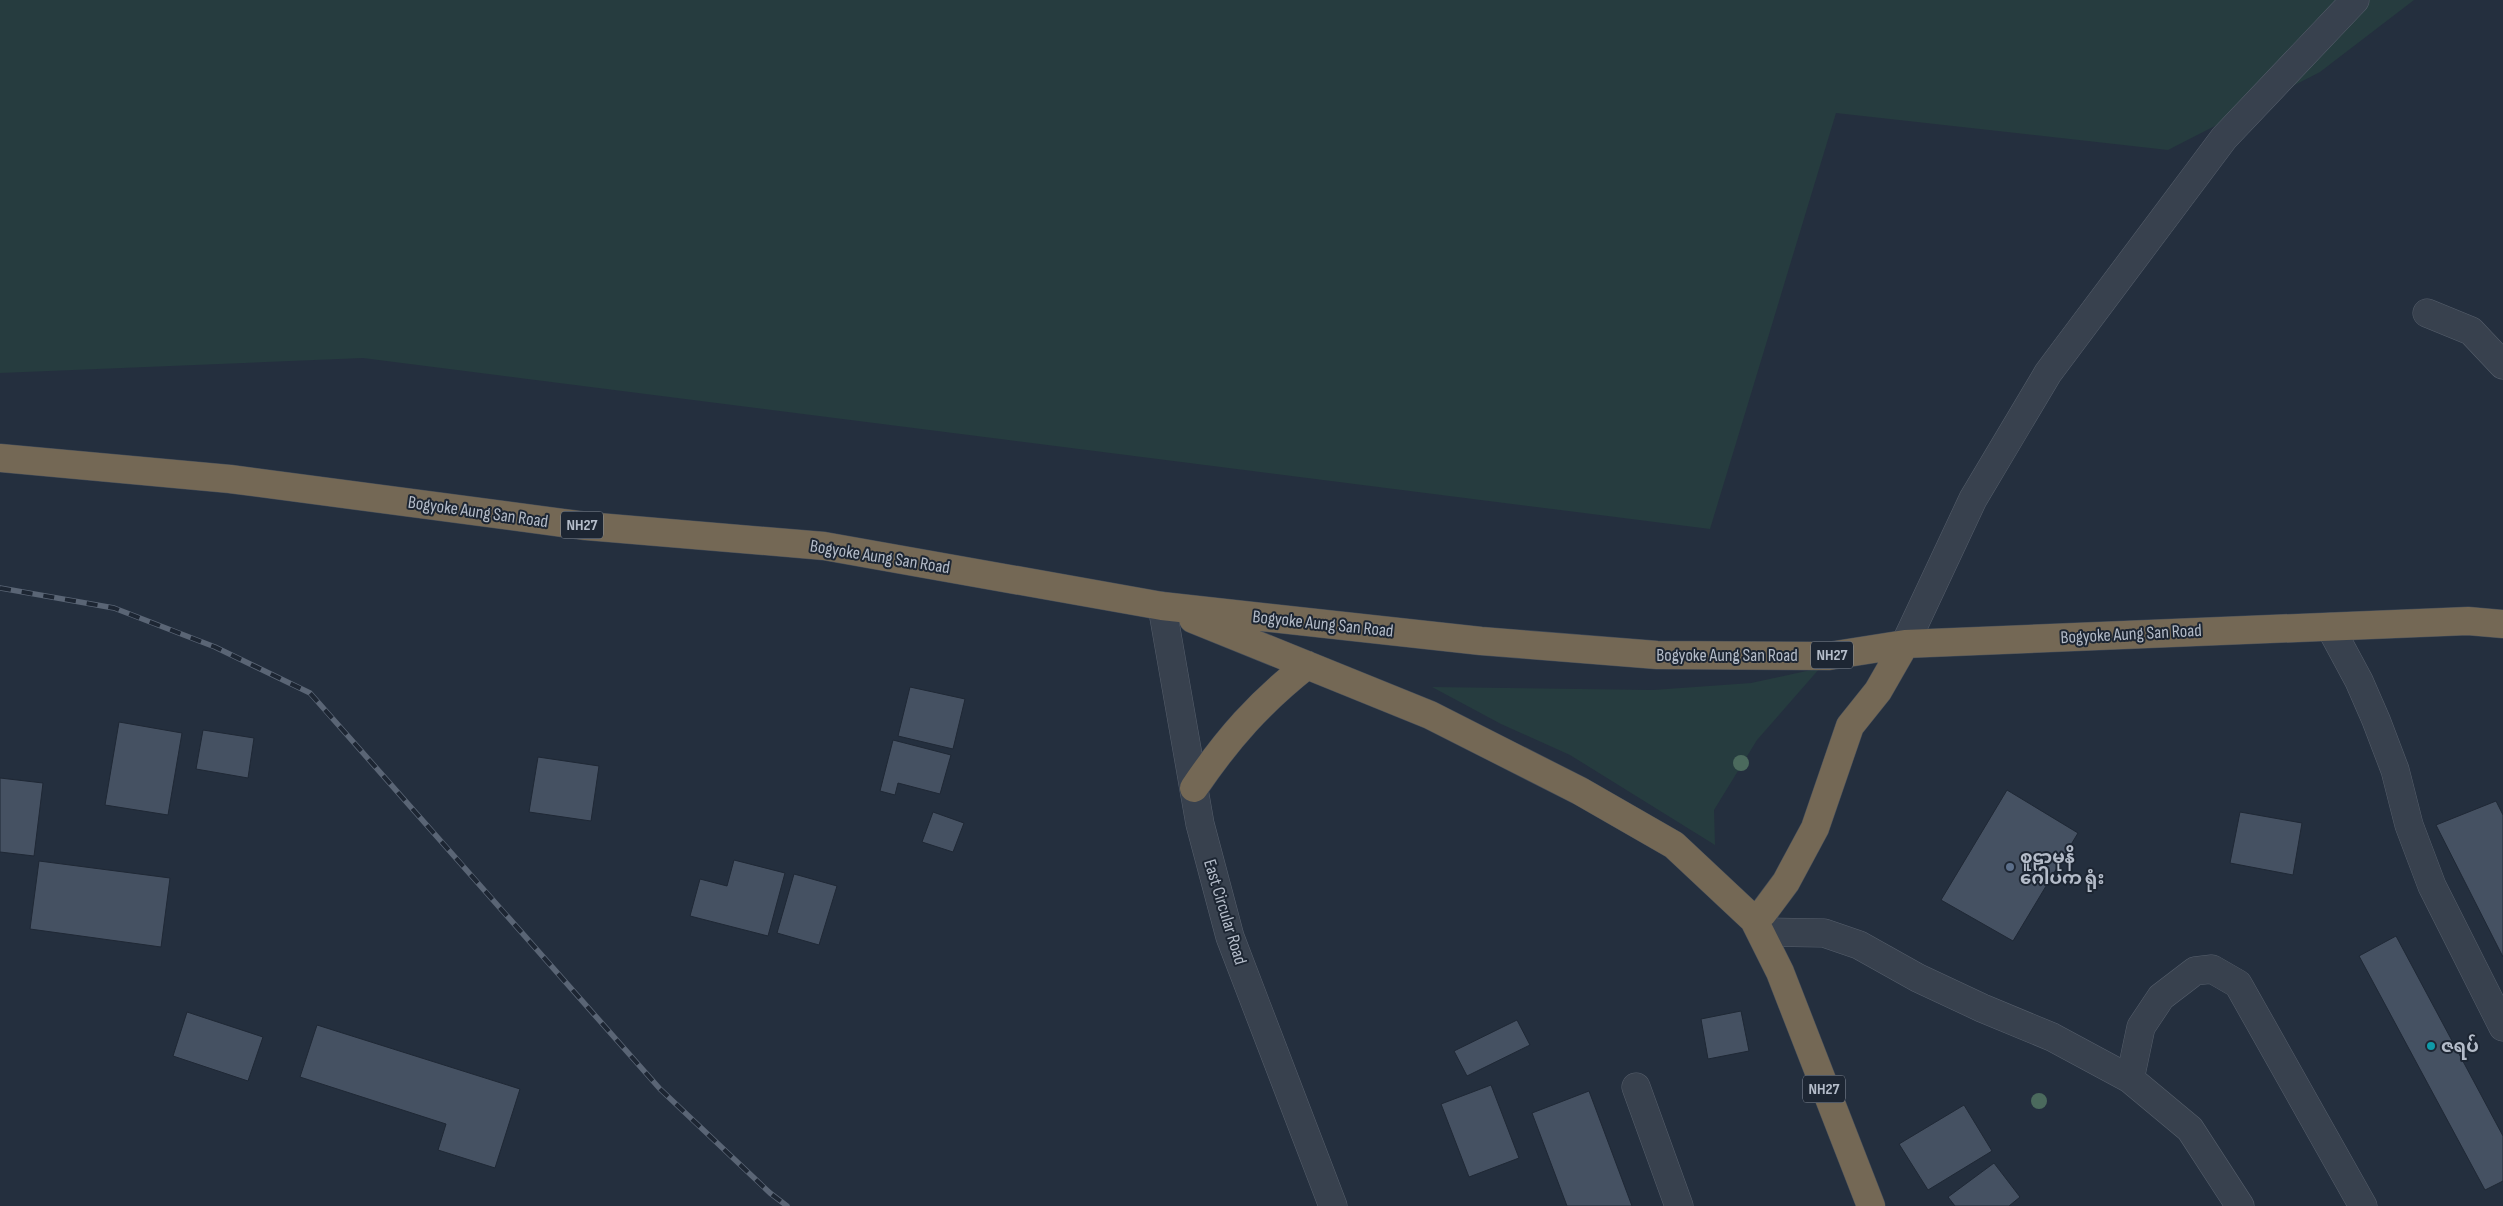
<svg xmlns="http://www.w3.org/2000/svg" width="2503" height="1206" viewBox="0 0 2503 1206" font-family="'Sofia Sans Condensed','Noto Sans Myanmar',sans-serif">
<rect width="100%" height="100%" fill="#242f3e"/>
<path fill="#263c3f" d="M0 0H2414L2320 72 2168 150 1836 113 1710 529 363 358 0 373Z
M1820 668 1757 740 1714 810 1715 845 1570 755 1501 724 1432 687 1653 690 1751 683Z"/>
<path fill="#455162" stroke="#1f2835" d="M910 687 965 699 953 749 898 736Z
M119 722 182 733 168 815 105 805Z
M203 730 254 738 248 778 196 769Z
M893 740 951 755 940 794 898 783 895 795 880 791Z
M538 757 599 766 591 821 529 812Z
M0 778 43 783 34 856 0 852Z
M2007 790 2078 833 2013 941 1941 900Z
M2496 801 2503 815V957L2436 825Z
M933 812 964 823 953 852 922 842Z
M2240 812 2302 823 2293 875 2230 863Z
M734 860 785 873 768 936 690 916 700 879 727 886Z
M39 861 170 878 161 947 30 929Z
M794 874 837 886 819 945 777 933Z
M2396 936 2503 1136V1181L2485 1190 2359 956Z
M1741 1011 1749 1051 1708 1059 1701 1019Z
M187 1012 263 1037 248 1081 173 1056Z
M1517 1020 1530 1045 1467 1076 1454 1051Z
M317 1025 520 1089 495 1168 438 1150 446 1124 300 1077Z
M1491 1085 1519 1158 1469 1177 1441 1104Z
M1589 1091 1632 1206H1567L1532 1113Z
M1964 1105 1992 1151 1928 1190 1899 1144Z
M1994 1163 2020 1197 2009 1206H1955L1948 1197Z"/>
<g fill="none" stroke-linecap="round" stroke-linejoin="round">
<g stroke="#565f6c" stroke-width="29">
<path id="minor" d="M2427 313 2471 331 2503 365
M1162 606 1200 824 1230 937 1333 1206
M2330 627 2359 681 2376 720 2395 770 2409 825 2432 886 2503 1027
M1905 644 1973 499 2048 373 2224 138 2355 0
M1761 932 1824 933 1859 945 1918 978 1982 1008 2052 1037 2130 1079 2190 1129 2240 1206
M2130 1079 2141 1027 2161 997 2195 971 2212 969 2238 984 2363 1206
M1636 1087 1679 1206"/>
</g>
<g stroke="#434c59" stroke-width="29">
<path id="highway" d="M0 458 230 479 586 526 824 546 1162 606 1481 641 1657 655 1829 656 1905 644 2468 621 2503 624
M1193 619 1430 715 1580 791 1674 845 1754 920 1780 972 1871 1206
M1194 788C1228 738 1259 703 1307 665
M1754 920 1763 913 1786 882 1815 828 1850 726 1878 691 1905 644"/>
</g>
<use href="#minor" stroke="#38414e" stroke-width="28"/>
<use href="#highway" stroke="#746855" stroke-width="28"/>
<g stroke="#5a6575" stroke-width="5.5">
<path id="rail" d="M0 588 114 608 215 647 310 693 660 1089 770 1193 787 1206"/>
</g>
<use href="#rail" stroke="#1d2633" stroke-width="4" stroke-dasharray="11" stroke-linecap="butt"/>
</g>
<g fill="#4b6a5d">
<circle cx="1741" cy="763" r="8"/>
<circle cx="2039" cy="1101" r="8"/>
</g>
<circle fill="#5c6f8a" stroke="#1d2633" stroke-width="2" cx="2010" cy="867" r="5"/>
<circle fill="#0f9aa8" stroke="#1d2633" stroke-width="2" cx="2431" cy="1046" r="5"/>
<g text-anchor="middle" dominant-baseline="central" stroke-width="4" stroke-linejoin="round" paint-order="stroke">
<g fill="#1d2633" stroke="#878f9c" stroke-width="1">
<rect x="561" y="511.5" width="42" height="27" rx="4"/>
<rect x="1811" y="641.5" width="42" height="27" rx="4"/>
<rect x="1803" y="1075.5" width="42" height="27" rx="4"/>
</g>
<g font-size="16" font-weight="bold" fill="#b4bcc9">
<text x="582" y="525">NH27</text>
<text x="1832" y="655">NH27</text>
<text x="1824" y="1089">NH27</text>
</g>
<g font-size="18" fill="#b4bcc9" stroke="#1d2633">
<text transform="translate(478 512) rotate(8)">Bogyoke Aung San Road</text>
<text transform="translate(880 557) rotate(9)">Bogyoke Aung San Road</text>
<text transform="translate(1323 624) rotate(6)">Bogyoke Aung San Road</text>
<text transform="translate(2131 634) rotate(-3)">Bogyoke Aung San Road</text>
<text x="1727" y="655">Bogyoke Aung San Road</text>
<text transform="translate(1225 912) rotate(73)">East Circular Road</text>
</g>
<g font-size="18" font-weight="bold" fill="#b4bcc9" stroke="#1d2633" text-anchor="start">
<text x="2020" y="857">စူဠာမုနိ<tspan x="2020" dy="21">ဂေါပက ရုံး</tspan></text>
<text x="2441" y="1046">ဇရပ်</text>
</g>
</g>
</svg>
